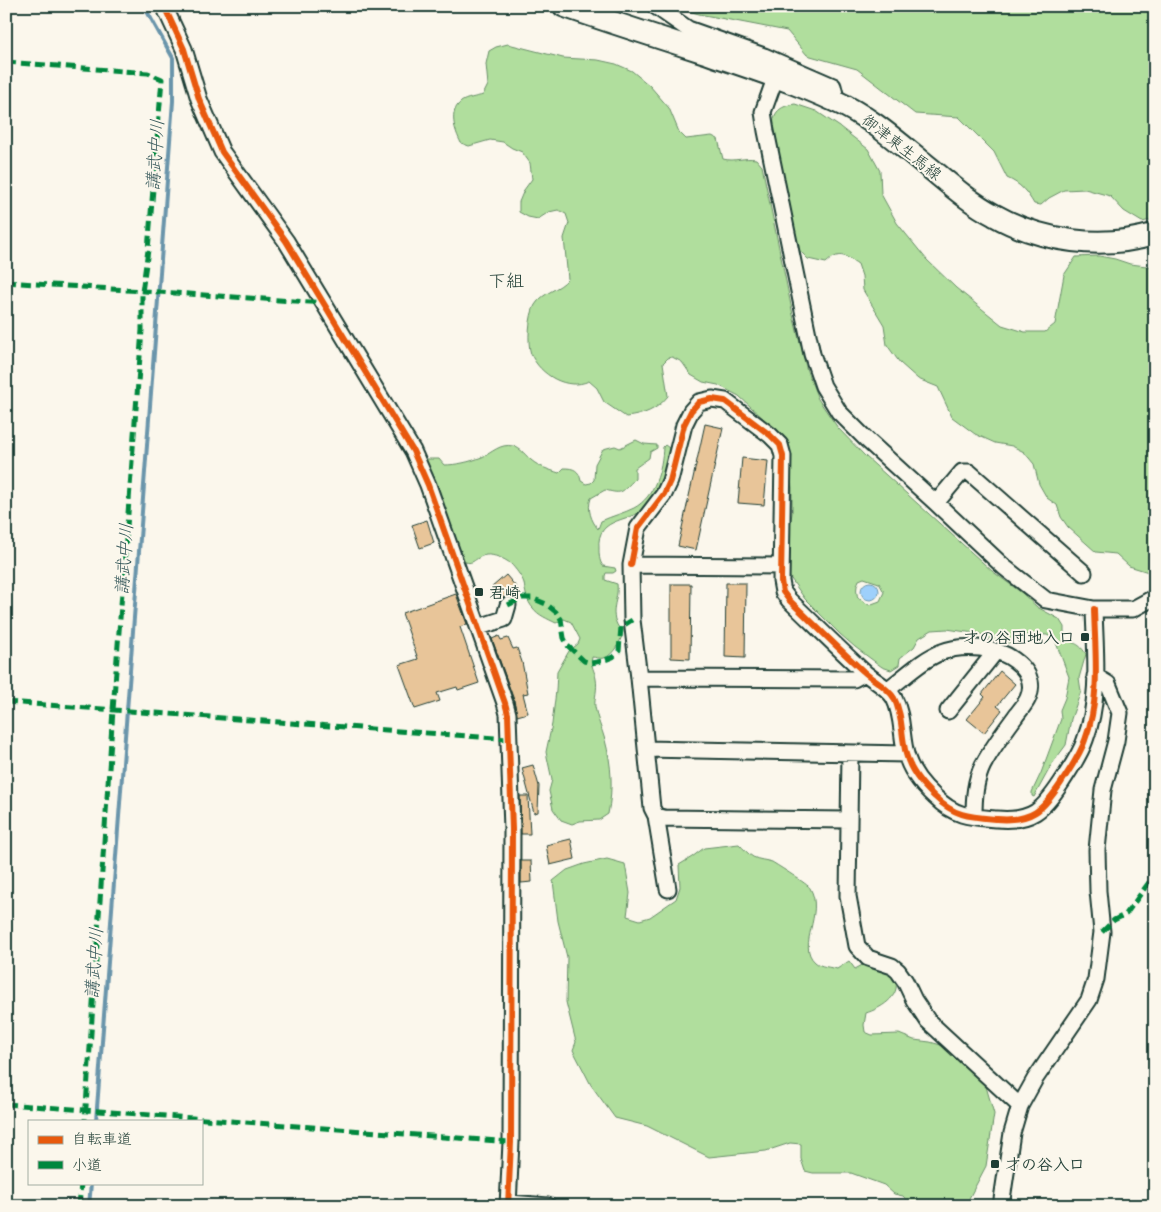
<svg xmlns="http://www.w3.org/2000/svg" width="1161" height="1212" viewBox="0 0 1161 1212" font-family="Itim,'Klee One',sans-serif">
<rect width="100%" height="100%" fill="#fbf7ec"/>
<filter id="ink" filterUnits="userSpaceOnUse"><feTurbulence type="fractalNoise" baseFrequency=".02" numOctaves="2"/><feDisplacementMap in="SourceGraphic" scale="10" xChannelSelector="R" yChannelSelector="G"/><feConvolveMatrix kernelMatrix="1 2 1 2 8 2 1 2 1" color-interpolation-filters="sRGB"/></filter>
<g filter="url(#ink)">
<path fill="#b0de9d" stroke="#688e68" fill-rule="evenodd" d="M670 6H1155V219L1142 222 1124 211 1110 196 1085 189 1064 190 1049 198 1041 205 1034 204C1027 192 1021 184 1007 178L994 152 959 117 915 114 857 69 807 55 787 31 699 14Z
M508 44 563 58 598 60 616 64 632 71 650 86 669 108 679 132 686 139 712 136 718 139 723 159C734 162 744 157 756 159L762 166 793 315 807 371 818 399 838 428 865 456 992 571 1022 593 1037 607 1059 619 1064 627V637C1074 646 1077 640 1086 654L1079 678 1081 691 1071 719 1066 745 1052 764 1034 797 1032 796V792L1041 773 1061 719 1060 710 1065 698 1069 677 1055 640 1047 635 1032 634 1023 636 1008 643 1000 644 980 634 947 629 932 630 919 638 914 647 900 658 899 665 891 670 882 667 855 647 840 634 805 599 789 576V533L792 513V488L788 450 785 442 778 432 739 396 718 385 703 382 691 375 682 362 672 357 668 358 663 363 668 396C657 410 643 415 626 417L604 402 597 388 589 381C567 391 540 375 531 354 527 343 529 315 535 305 543 292 559 290 568 279L564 238 569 223 566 214 558 210 549 212 538 219 528 217 519 212V202L524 190 532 179 530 163 522 152 512 148 503 142 490 140 469 146 461 143C455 131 448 112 461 102 466 98 477 97 483 95L488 85 486 64 489 51 496 47ZM864 578 879 583 884 592 880 601 869 605 858 598C856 591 856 587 859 580Z
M795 104 816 111 840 127 868 149 880 171 881 194 897 223 927 260 956 288 1002 325 1025 332H1045L1055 324 1064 275 1076 257 1099 256 1115 259 1130 264 1155 267V574L1129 566 1116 554 1096 552 1068 527 1061 517 1057 505 1047 498 1039 484 1034 464 1024 452 1012 446 995 443 975 434 952 417 938 387 918 379 900 363 887 345 884 325 863 290 862 276 858 264C844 255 839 251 826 263L808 259 796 247 773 136C772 117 774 107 795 104Z
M636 440 644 444 657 445V448L650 452 649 458 635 468V479C621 492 624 495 605 490L591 498C587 510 591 520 598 529L601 521C612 516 624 513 634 508 655 497 662 469 663 447L665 445 669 448C668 466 661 493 648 506 633 523 596 515 599 548 599 554 599 561 603 566L615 568 616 571 613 573H606L605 576V580L617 584C619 601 608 611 619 628L623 629C624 637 613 656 604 658 600 659 595 657 592 657 590 666 595 671 596 679 598 689 594 698 595 707 597 719 602 729 605 740 612 766 613 789 608 814L599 820 580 821 572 824 561 820 553 809 549 791 552 780 546 752 552 724 556 691 557 672 569 651 578 644 580 639 571 622 564 619 556 623C548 619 538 615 533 608 527 602 525 591 524 583 522 577 515 568 511 564 506 559 493 554 486 555 473 557 474 569 458 558L425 463 426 459H439L444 465C456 465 470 462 482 457 492 453 500 443 513 446 522 449 525 455 531 460 539 467 550 470 559 473L564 468C574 468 579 470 581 481L586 484 591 483 594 480 595 464 603 449 615 446 620 448Z
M739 844C743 848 748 854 753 857 759 860 766 860 772 862 777 865 809 885 810 888 825 914 796 945 815 962 820 967 831 967 837 969L849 961 855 969 868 962 883 963C887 968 893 974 895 979 902 997 879 1009 866 1013L864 1025 865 1032 872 1035 899 1034 914 1040 930 1042 941 1045 985 1083 994 1114 986 1166 965 1206H912L903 1196 894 1194 884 1185 851 1173H813L805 1171 801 1159V1144L790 1143 766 1151 709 1157 647 1126 615 1118 591 1085 573 1050 576 1042 566 1002 567 957 558 921 553 881 567 870 584 864 607 859 625 864 630 893 627 916 640 920 650 917 676 899 680 887 679 865 692 857 704 848Z"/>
<path fill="#9ed0fb" stroke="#6b95ab" d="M861 591a9 9 0 1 1 18 0a9 9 0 1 1-18 0Z"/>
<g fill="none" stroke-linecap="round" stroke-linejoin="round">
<path stroke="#6b95ab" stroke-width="4" d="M96 1121 173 101V58L144 6
M89 1206 91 1183"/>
</g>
<path fill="#e8c599" stroke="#1f3d34" d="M705 424 723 428 696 550 678 546Z
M742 458 768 461 764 505 738 503Z
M427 520 434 543 420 548 412 525Z
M506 575 517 588 508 596 501 599 491 588Z
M726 583H746L745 658 725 657Z
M671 584H691L690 659 671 658Z
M456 594 467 624 460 627 479 683 458 690 457 687 437 693 440 701 415 709 399 665 418 659 402 613Z
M499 636 501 640 508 638 513 649 517 648 522 662 528 693 523 694 528 713 517 716 514 700 492 639Z
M1000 671 1015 684 997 706 1002 710 984 733 967 719 985 697 982 694Z
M533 765 539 786 538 812 534 813 522 768Z
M520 796H528L530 834H521Z
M571 839 575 859 550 865 546 845Z
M521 861H531L532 882 521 883Z"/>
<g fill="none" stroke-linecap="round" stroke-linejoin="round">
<g stroke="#1f3d34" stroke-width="19">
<path id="minor" d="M164 6 184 49 199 99 222 152 286 241 413 451 428 485 505 703 508 714 512 829 511 1142 508 1206
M655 6 688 29 764 56 833 86 837 102
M776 76 763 112 766 131 812 354 823 386 839 412 866 439 936 503 1004 567 1046 600 1094 609H1133L1155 597
M936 503 962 472H969L1084 573
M631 565 638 528 664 494 670 481 684 425 691 411 699 402 712 399 725 401 770 435 780 445 783 456 781 581 783 592 789 600C814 624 838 648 863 671 872 680 888 687 894 698 903 715 901 736 906 754 910 770 923 786 935 797 955 817 971 817 997 819 1032 822 1043 810 1061 783 1070 769 1080 755 1085 740 1101 699 1095 651 1094 609
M781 566 631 565 632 620 639 678 854 679 865 673
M479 627 504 619 508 605
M639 678 652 808 656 816 664 818 849 820
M887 690C925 661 940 640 992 650 1012 655 1039 673 1028 698 1025 705 1019 711 1015 717 1004 732 992 748 983 765 975 781 974 798 974 816
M948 711 996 651
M646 749 906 754
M850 753 848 896 857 946 868 958 892 966 898 971 905 981 914 1000 928 1021 1020 1106
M656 816 668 889
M509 1203 548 1206
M1001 1206 1012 1133 1020 1106 1035 1079 1089 1000 1096 979 1102 932 1098 891 1097 850 1103 790 1116 741 1120 713 1108 684 1095 676"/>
</g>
<g stroke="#1f3d34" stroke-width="25">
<path id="secondary" d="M564 6C610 22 657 37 704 52 748 67 792 81 835 101 873 118 903 147 936 173 954 188 973 204 994 215 1042 242 1102 250 1155 234"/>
</g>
<use href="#minor" stroke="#fbf7ec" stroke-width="15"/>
<use href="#secondary" stroke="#fbf7ec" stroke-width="21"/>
<path stroke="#00873e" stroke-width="5" stroke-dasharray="10 5" stroke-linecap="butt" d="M6 62 148 73 162 79 148 250 142 292V330L113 710 85 1121
M6 282 325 303
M508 605 522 598H532L546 604 556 612 561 619 564 638 568 646 584 661 591 663 602 661 613 657 619 651 621 627 632 620
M6 702 508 739
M1102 932 1114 920 1126 914 1155 874
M6 1104 511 1142
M79 1206 81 1183"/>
<g stroke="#fbf7ec" stroke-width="9">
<path id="cycleway" d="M164 6 184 49 199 99 222 152 286 241 413 451 428 485 505 703 508 714 512 829 511 1142 508 1206
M631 565 638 528 664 494 670 481 684 425 691 411 699 402 712 399 725 401 770 435 780 445 783 456 781 581 783 592 789 600C814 624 838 648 863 671 872 680 888 687 894 698 903 715 901 736 906 754 910 770 923 786 935 797 955 817 971 817 997 819 1032 822 1043 810 1061 783 1070 769 1080 755 1085 740 1101 699 1095 651 1094 609"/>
</g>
<use href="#cycleway" stroke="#e8590c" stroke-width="6"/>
</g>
</g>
<g fill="#1f3d34" stroke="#fbf7ec" stroke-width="2">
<rect x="474" y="587" width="10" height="10" rx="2.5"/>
<rect x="1080" y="632" width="10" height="10" rx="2.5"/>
<rect x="990" y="1159" width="10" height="10" rx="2.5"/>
</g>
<g text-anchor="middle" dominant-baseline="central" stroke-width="4" stroke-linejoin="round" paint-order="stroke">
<g font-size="16" fill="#1f3d34" stroke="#fbf7ec">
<text transform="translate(902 147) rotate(38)">御津東生馬線</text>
</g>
<g font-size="16" font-weight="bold" fill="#1f3d34" stroke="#fbf7ec" text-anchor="start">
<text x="489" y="592">君崎</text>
<text x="1075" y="637" text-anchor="end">才の谷団地入口</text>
<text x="1005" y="1164">才の谷入口</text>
</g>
<g font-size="18" font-style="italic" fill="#385a5c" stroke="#fbf7ec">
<text transform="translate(155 155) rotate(-86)">講武中川</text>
<text transform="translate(124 559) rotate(-86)">講武中川</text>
<text transform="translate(94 963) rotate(-86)">講武中川</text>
</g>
<g font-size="18" fill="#1f3d34" stroke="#fbf7ec">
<text x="506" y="281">下組</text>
</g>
</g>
<rect width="1161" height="1212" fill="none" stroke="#fbf7ec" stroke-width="25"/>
<rect x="12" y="12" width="1136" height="1187" fill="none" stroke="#1f3d34" stroke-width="2" filter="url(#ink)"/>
<rect x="28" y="1120" width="175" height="65" fill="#fbf7ec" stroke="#a3ada2"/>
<rect x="38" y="1136" width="25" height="8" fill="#e8590c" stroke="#a3ada2"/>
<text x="72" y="1144" font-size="15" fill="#1f3d34">自転車道</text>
<rect x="38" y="1161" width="25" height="8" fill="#00873e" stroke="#a3ada2"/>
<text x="72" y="1170" font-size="15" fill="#1f3d34">小道</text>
</svg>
